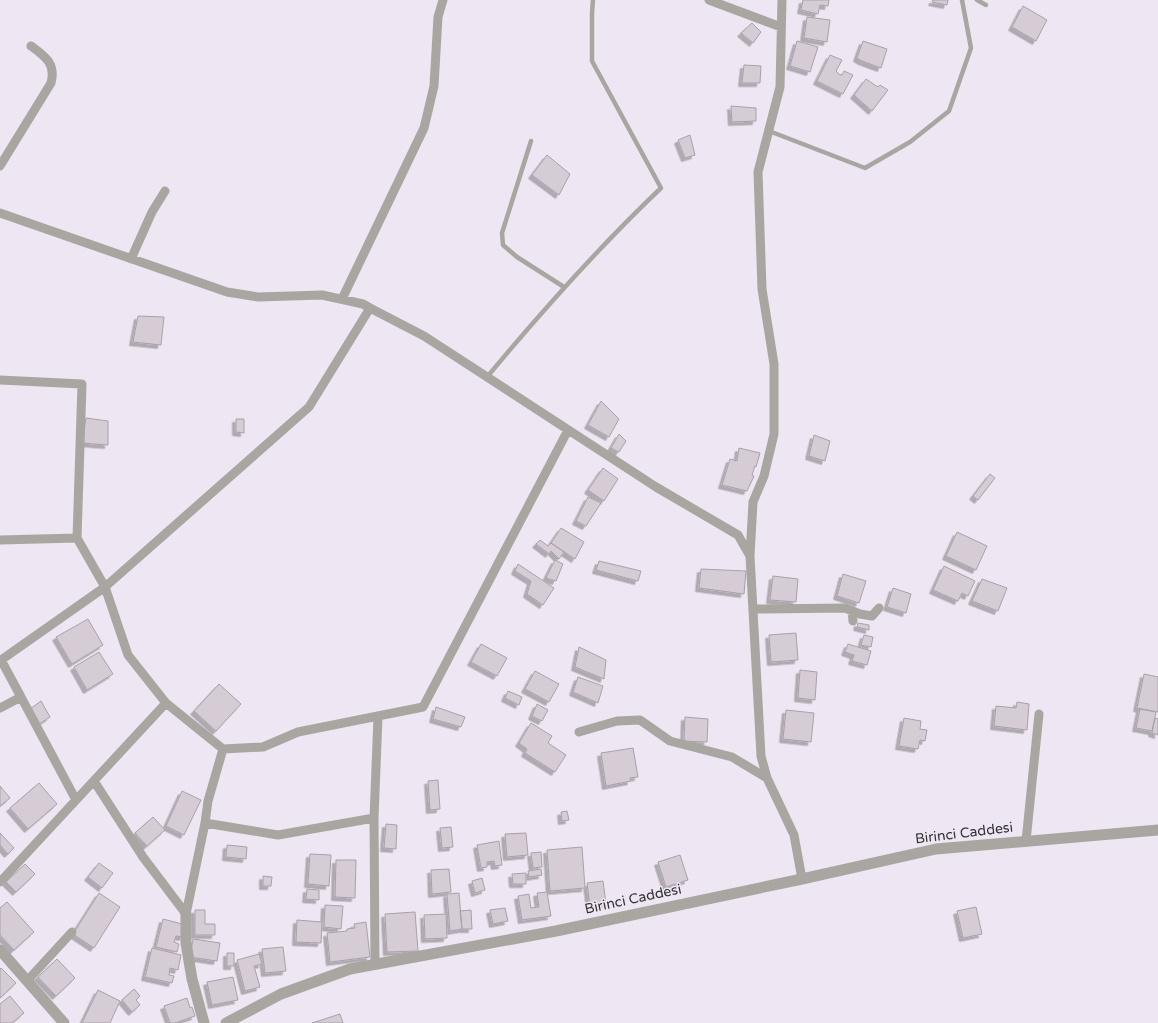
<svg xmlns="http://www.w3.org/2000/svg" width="1158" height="1023" viewBox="0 0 1158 1023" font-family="'Varela Round',sans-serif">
<defs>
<filter id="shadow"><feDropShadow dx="-3.5" dy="3.5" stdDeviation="0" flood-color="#0004"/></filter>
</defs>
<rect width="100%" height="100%" fill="#eee6f2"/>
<path fill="#d6ccd6" stroke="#aaa0a9" filter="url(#shadow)" d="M803 0H829L828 6 820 5 818 14 801 10Z
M933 0H948L947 5 932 2Z
M1023 6 1047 20 1036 41 1012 27Z
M807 17 830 20 827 42 804 38Z
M752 23 761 32 753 43 741 33Z
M797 41 818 47 810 72 790 66Z
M863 41 887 49 881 68 862 61 857 58Z
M830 55 842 60 836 71 840 75H842L844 71 853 75 843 94 817 81Z
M744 65 761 66 760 83H742Z
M866 79 878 87 880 85 888 90 872 111 854 95Z
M731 106 756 108V121L732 122Z
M690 135 695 155 685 158 678 140Z
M547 155 570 174 559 195 532 175Z
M138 316 164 317 161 345 133 342Z
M601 401 619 419 609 437 588 425Z
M86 418 108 421V445L82 443Z
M236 419H244V433L236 432Z
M619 434 626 441 619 452 611 448Z
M814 435 830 441 825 461 809 456Z
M739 448 760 453 756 467 755 466 752 475 754 476 747 491 722 485 730 459 737 461Z
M603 468 618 479 604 501 588 490Z
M990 474 995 478 978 500 973 496Z
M588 497 601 503 586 526 576 521Z
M561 528 584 542 575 559 551 543Z
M957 532 987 546 976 570 946 556Z
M540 540 548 546 551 543 564 552 559 559 551 551 549 554 536 544Z
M555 560 563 564 556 581 546 578Z
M599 561 641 571 638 581 596 570Z
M518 564 554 588 543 605 527 594 531 581 515 571Z
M944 566 975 581 968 596 962 593 958 601 933 590Z
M701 569 746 571 744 594 699 588Z
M843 574 866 581 859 603 837 596Z
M773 576 798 579 796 602 770 600Z
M982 579 1007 588 998 611 972 601Z
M893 588 911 594 906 613 887 607Z
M88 619 103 645 72 664 56 637Z
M858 623 869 625V630L857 627Z
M796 633 798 660 771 662 769 635Z
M864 635 873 637 871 647 861 645Z
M481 644 507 658 497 676 471 662Z
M848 644 871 651 867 665 852 661 854 655 845 652Z
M579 647 606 660 604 679 575 667Z
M99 652 113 674 87 690 74 667Z
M800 670 817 672 815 700 798 698Z
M535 671 559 684 549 702 525 689Z
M1144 674 1158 677V712L1137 708Z
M578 677 603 686 598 703 573 692Z
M219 684 241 704 216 731 194 711Z
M508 691 522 697 519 705 505 698Z
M41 701 50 717 39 724 30 709Z
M1017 702 1029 704 1027 730 994 726 996 706 1016 708Z
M537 704 548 710 542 721 532 716Z
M436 707 465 717 461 727 433 719Z
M1140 709 1156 712 1152 731 1136 728Z
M786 710 814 713 811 742 783 739Z
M685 717 708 719 707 742 684 741Z
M904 718 921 721 920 729 927 730 925 741 920 740 918 749 899 746Z
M1155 718 1158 719V735L1152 733Z
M531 723 552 736 548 743 566 755 555 772 525 753 527 749 519 743Z
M633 748 638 777 630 778 631 781 606 786 601 753Z
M438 780 440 809 430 810 428 781Z
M39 783 57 804 28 829 10 808Z
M0 786 10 798 0 806Z
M182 791 201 800 184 835 166 826Z
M567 811 569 820 562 821 561 812Z
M153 817 165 830 147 846 135 833Z
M386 824 397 825 396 849 384 848Z
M451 827 453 847 442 848 440 828Z
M0 833 14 848 8 854 0 845Z
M526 833 528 855 507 857 505 834Z
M499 841 502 865 495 866 494 861 487 862V867L481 868 477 845Z
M227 845 247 847 246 859 226 857Z
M582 847 585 888 550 891 547 850Z
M541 852 542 867 533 868 531 853Z
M310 854 331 855 329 886 308 884Z
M680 855 688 880 666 887 658 862Z
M336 860H356L355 898 335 897Z
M99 863 113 873 102 888 88 877Z
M25 864 35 874 16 892 6 882Z
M449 869 451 892 432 894 431 870Z
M541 869 542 875 529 877 528 871Z
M526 873V884H513L512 874Z
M263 876 272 877 271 886H263Z
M482 878 485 890 475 893 472 881Z
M603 881 606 904 590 906 587 883Z
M307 889 319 890V900L306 899Z
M547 892 551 916 522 920 518 896 529 894 531 908 539 907 537 893Z
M99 893 120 907 94 948 73 934Z
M459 893 462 929 450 931 447 894Z
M7 902 34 932 14 950 0 935V908Z
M325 905 343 906 341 929 324 927Z
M976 907 982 934 963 938 957 911Z
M505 908 508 921 493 924 490 910Z
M195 910H205V924H215V935H195Z
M471 910 472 929H462L460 911Z
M415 912 418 951 387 952 385 914Z
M446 914 447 938 425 939 424 915Z
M163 919 186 925 183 937 176 936 174 942 179 944 177 952 156 947Z
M297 920 322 922 321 943 296 942Z
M366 922 370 957 330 962 327 933 347 931V929L355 928 354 924Z
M193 939 220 943 217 961 190 957Z
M283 947 286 971 265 973 262 949Z
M152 948 181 955 178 970 170 968 169 975 174 976 172 983 145 977Z
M227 953H234V966H227Z
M259 954 262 964 254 966 260 987 245 991 237 960Z
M57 959 75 978 56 996 38 977Z
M1 968 16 983 0 998V969Z
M233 977 238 1000 212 1005 207 982Z
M134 989 140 996 136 1000 140 1005 132 1012 122 1000Z
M98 990 120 1001 110 1023H82Z
M10 996 24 1013 12 1023H0V1004Z
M187 998 190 1008 192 1007 195 1016 175 1023H170L164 1006Z
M340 1014 343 1023H312Z"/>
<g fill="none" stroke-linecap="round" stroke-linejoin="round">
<path stroke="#a9a6a1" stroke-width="4.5" d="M977 0 986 5
M769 131 865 168 910 142 949 111 971 48 962 0
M531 141 502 233 503 245 517 257 564 287
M487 377C542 311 599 247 661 188L592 61V13L593 0"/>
<path stroke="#a9a6a1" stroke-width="9" d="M709 0 781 27
M0 166 51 83C56 64 46 57 31 46
M0 213 227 292 258 297 322 295 363 304 370 308 424 336 656 487 738 535 750 556 761 756 767 778 794 835 802 879
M131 259 152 212 165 191
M342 299 424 128 434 86 438 17 443 0
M0 380 82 384 77 538 105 587 309 407 370 308
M0 540 77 538
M750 556 753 502 764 476 774 434V364L762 289 758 172 780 87 782 0
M754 609 845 608 860 614 872 616 879 608
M852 611 853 621
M21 697 1 660 105 587 128 655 166 703 223 749 208 801 205 823 186 914
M0 708 21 697 76 800
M579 732 617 721 640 720 670 741 732 757 767 778
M223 749 263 747 298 732 423 707 568 430
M94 781 143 857 186 914
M205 823 278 835 374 818
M1026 841 1039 714
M0 882 166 703
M375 964 374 818 378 717
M27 981 72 932"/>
<path stroke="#a9a6a1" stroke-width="11" d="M186 914V943L192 979 204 1023
M0 950 64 1023
M226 1023 281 994 350 969 556 931 802 879 936 849 1158 830"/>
</g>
<g text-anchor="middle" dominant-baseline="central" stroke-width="3" stroke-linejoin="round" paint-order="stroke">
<g font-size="14" fill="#333035" stroke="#eee6f2">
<text transform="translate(964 833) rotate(-7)">Birinci Caddesi</text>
<text transform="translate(633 899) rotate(-12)">Birinci Caddesi</text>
</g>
</g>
</svg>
